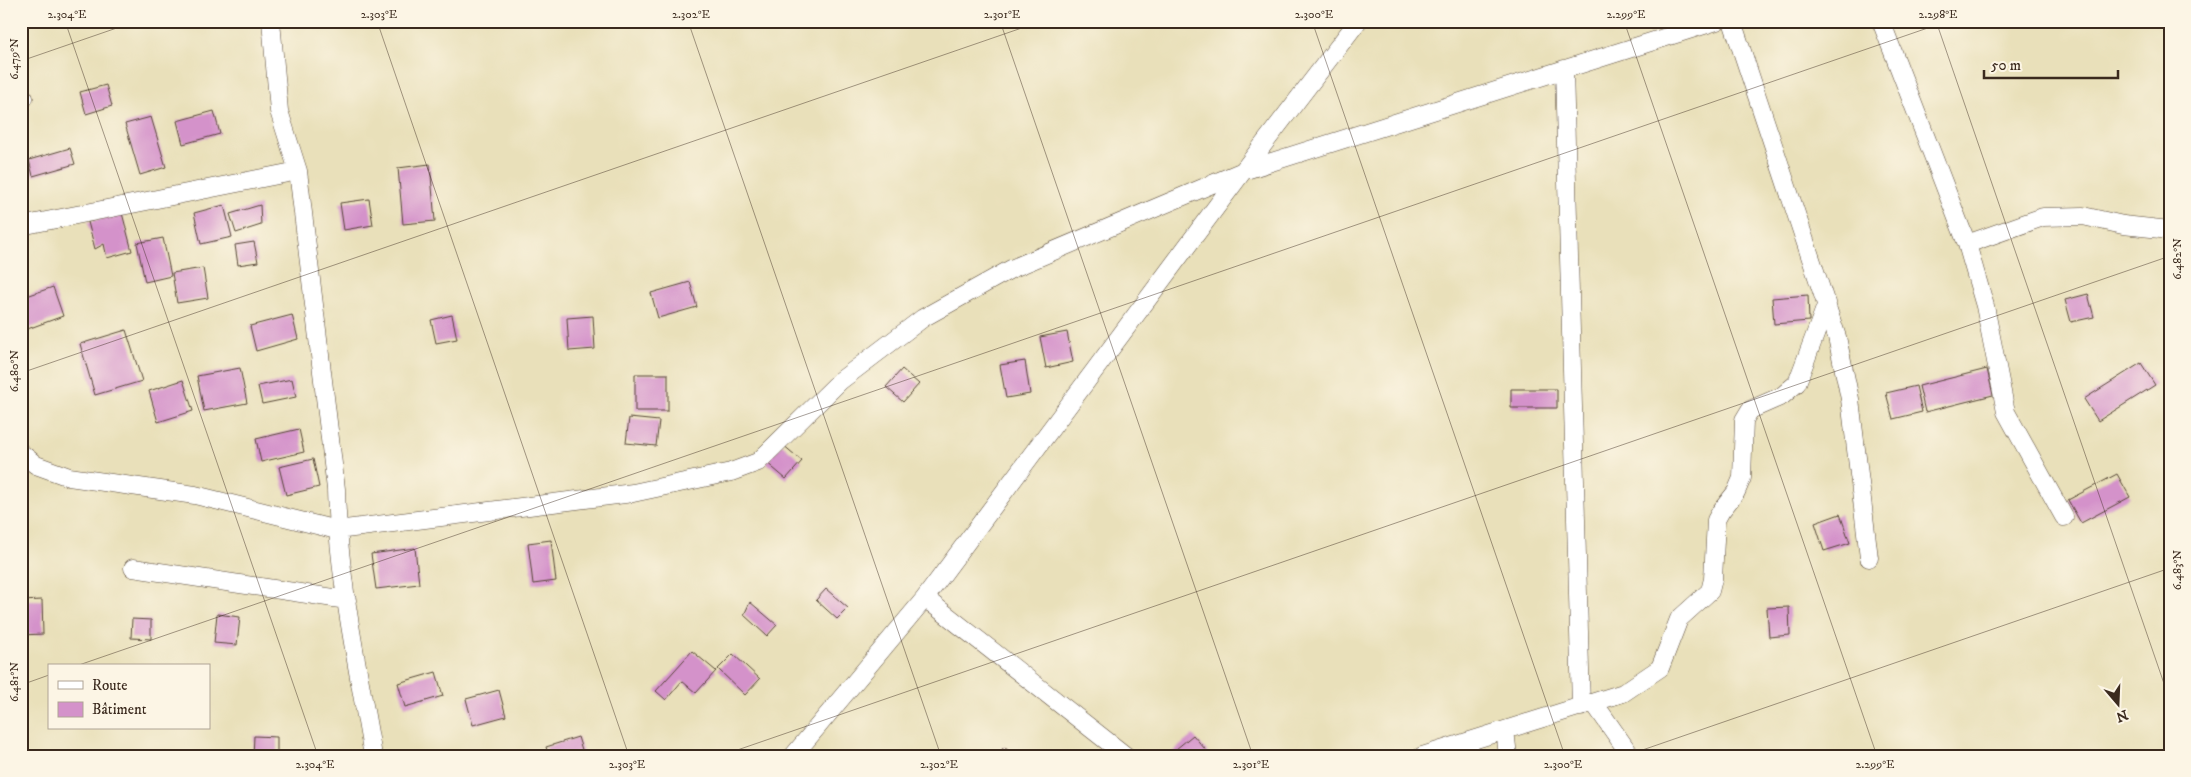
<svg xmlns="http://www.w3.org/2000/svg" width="2191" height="777" viewBox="0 0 2191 777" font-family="'IM FELL DW Pica',serif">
<rect width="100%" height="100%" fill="#fcf5e5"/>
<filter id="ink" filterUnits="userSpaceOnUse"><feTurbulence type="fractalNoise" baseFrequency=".02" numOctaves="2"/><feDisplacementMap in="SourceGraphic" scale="10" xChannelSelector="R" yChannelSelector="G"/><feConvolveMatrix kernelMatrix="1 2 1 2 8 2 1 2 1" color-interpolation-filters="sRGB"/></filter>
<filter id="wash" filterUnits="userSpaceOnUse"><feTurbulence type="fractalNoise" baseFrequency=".0096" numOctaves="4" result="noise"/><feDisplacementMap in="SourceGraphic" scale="20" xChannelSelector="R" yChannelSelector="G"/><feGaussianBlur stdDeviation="1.12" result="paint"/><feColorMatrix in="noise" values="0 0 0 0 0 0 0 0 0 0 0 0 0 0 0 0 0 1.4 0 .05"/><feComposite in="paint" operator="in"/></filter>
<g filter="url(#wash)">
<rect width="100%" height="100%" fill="#e9e0ba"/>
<g id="blocks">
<path fill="#d492ca" d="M106 85 112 106 86 114 80 92Z
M214 111 220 134 183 144 177 121Z
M151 117 166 167 140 175 125 124Z
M70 148 75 164 33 176 29 160Z
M430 164 435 221 403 224 398 168Z
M369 199 373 225 344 230 340 203Z
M224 205 232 237 201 244 194 213Z
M260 205 261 225 236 233 230 214Z
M122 213 132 251 107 258 104 244 95 249 88 222Z
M163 238 171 276 145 282 137 243Z
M254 242 258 262 238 265 235 245Z
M203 268 208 298 177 303 172 273Z
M690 282 697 307 658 318 651 293Z
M53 287 63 316 22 331 21 298Z
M2088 294 2094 317 2071 322 2065 300Z
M1808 295 1809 321 1774 324 1772 298Z
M292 315 298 339 256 351 250 326Z
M452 315 457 339 436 343 431 320Z
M593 316 595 349 569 351 567 318Z
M126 330 142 381 95 395 80 344Z
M1067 332 1073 362 1046 368 1040 337Z
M1025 361 1030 394 1006 398 1000 365Z
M2141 363 2155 385 2098 421 2084 399Z
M240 368 247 403 204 411 197 376Z
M902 369 919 384 903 402 886 387Z
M1987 369 1993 395 1925 412 1919 386Z
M635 374H668V411H635Z
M292 379 296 397 262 404 258 386Z
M183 380 193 411 158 422 149 391Z
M1916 386 1922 412 1893 419 1886 393Z
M1511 389H1557V408H1511Z
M629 418 659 421 656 446 626 443Z
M299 429 304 452 261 462 256 439Z
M782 444 802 461 786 479 766 462Z
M313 459 319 487 286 495 279 467Z
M2117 474 2130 497 2081 523 2068 500Z
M1840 514 1850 543 1824 551 1815 523Z
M551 540 556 581 533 584 528 543Z
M415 548 419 584 376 589 371 554Z
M826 589 848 608 837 619 816 600Z
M42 600 43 634 21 635V601Z
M750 602 777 625 767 636 744 615Z
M1789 607 1790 635 1769 637 1767 608Z
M217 614 240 617 237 645 214 643Z
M132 619 151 620V639L131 638Z
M692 651 716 671 696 693 682 681 666 700 656 691Z
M733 654 760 679 745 695 718 669Z
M436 672 443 696 405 707 398 683Z
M499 690 506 716 473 725 466 699Z
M1193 735 1211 756H1171L1170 754Z
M254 736 277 737V756H253Z
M578 737 584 756H549L546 747Z
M1004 747 1015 756H997Z"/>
</g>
</g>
<g filter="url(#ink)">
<use href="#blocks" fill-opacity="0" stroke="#554535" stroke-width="1"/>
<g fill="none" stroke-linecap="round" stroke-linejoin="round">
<g stroke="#554535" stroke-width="19">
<path id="street" d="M271 21 279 111 298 171 336 489C338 579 358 667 373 756
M1732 21 1837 337 1850 399 1869 558
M1881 21 1967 244 1985 306 2006 412 2064 517
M1564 69 1581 707
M21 99 24 98
M21 226 298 171
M1967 244 2043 217 2083 216 2123 225 2170 230
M21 453 36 465 69 477 195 495 337 530 633 493 731 472 758 462 840 381 923 318 1011 269 1243 171 1717 21
M133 568 347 600
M925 598 1126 756
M1594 703 1631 756
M1505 730 1508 756
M793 756 925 598 1243 171 1358 21
M1422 756 1623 693 1660 668 1679 619 1710 591 1713 579 1716 520 1721 511 1736 492 1742 478 1744 420 1750 410 1782 396 1797 383 1827 303"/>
</g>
<use href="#street" stroke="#fff" stroke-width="18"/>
</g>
</g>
<path fill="none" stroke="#3b2a1e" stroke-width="1" stroke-opacity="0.45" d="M65 21 318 756M377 21 629 756M688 21 941 756M1000 21 1253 756M1312 21 1565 756M1624 21 1877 756M1936 21 2170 701M21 61 137 21M21 373 1042 21M76 666 1948 21M21 685 49 675M720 756 2170 256M1625 756 2170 568"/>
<rect width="2191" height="777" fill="none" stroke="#fcf5e5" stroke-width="55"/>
<rect x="48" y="664" width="162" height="65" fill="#fcf5e5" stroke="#afa495"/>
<rect x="58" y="681" width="25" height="8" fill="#ffffff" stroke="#afa495"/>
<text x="92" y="690" font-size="15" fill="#3b2a1e">Route</text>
<rect x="58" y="702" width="25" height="15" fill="#d492ca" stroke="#afa495"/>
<text x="92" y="714" font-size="15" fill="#3b2a1e">Bâtiment</text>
<g transform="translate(2118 704) rotate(161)" stroke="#fcf5e5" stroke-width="4" paint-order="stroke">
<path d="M0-4L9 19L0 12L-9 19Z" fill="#3b2a1e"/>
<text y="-8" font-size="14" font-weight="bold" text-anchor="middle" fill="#3b2a1e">N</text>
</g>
<path d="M1984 70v8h134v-8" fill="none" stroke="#3b2a1e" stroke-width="2.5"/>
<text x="1991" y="70" font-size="15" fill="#3b2a1e" stroke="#fcf5e5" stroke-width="4" paint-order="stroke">50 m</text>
<rect x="28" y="28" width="2136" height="722" fill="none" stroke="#3b2a1e" stroke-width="2"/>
<g font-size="12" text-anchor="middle" fill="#3b2a1e">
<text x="67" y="18">2.304°E</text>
<text x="379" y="18">2.303°E</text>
<text x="691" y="18">2.302°E</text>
<text x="1002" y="18">2.301°E</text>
<text x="1314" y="18">2.300°E</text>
<text x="1626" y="18">2.299°E</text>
<text x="1938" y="18">2.298°E</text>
<text transform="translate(14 59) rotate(-90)" y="4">6.479°N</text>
<text transform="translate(2177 259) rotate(-90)" y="4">6.482°N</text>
<text transform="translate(14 371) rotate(-90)" y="4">6.480°N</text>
<text transform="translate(2177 570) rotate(-90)" y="4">6.483°N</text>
<text transform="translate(14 682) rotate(-90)" y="4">6.481°N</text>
<text x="315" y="768">2.304°E</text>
<text x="627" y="768">2.303°E</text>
<text x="939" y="768">2.302°E</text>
<text x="1251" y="768">2.301°E</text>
<text x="1563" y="768">2.300°E</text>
<text x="1875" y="768">2.299°E</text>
</g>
</svg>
